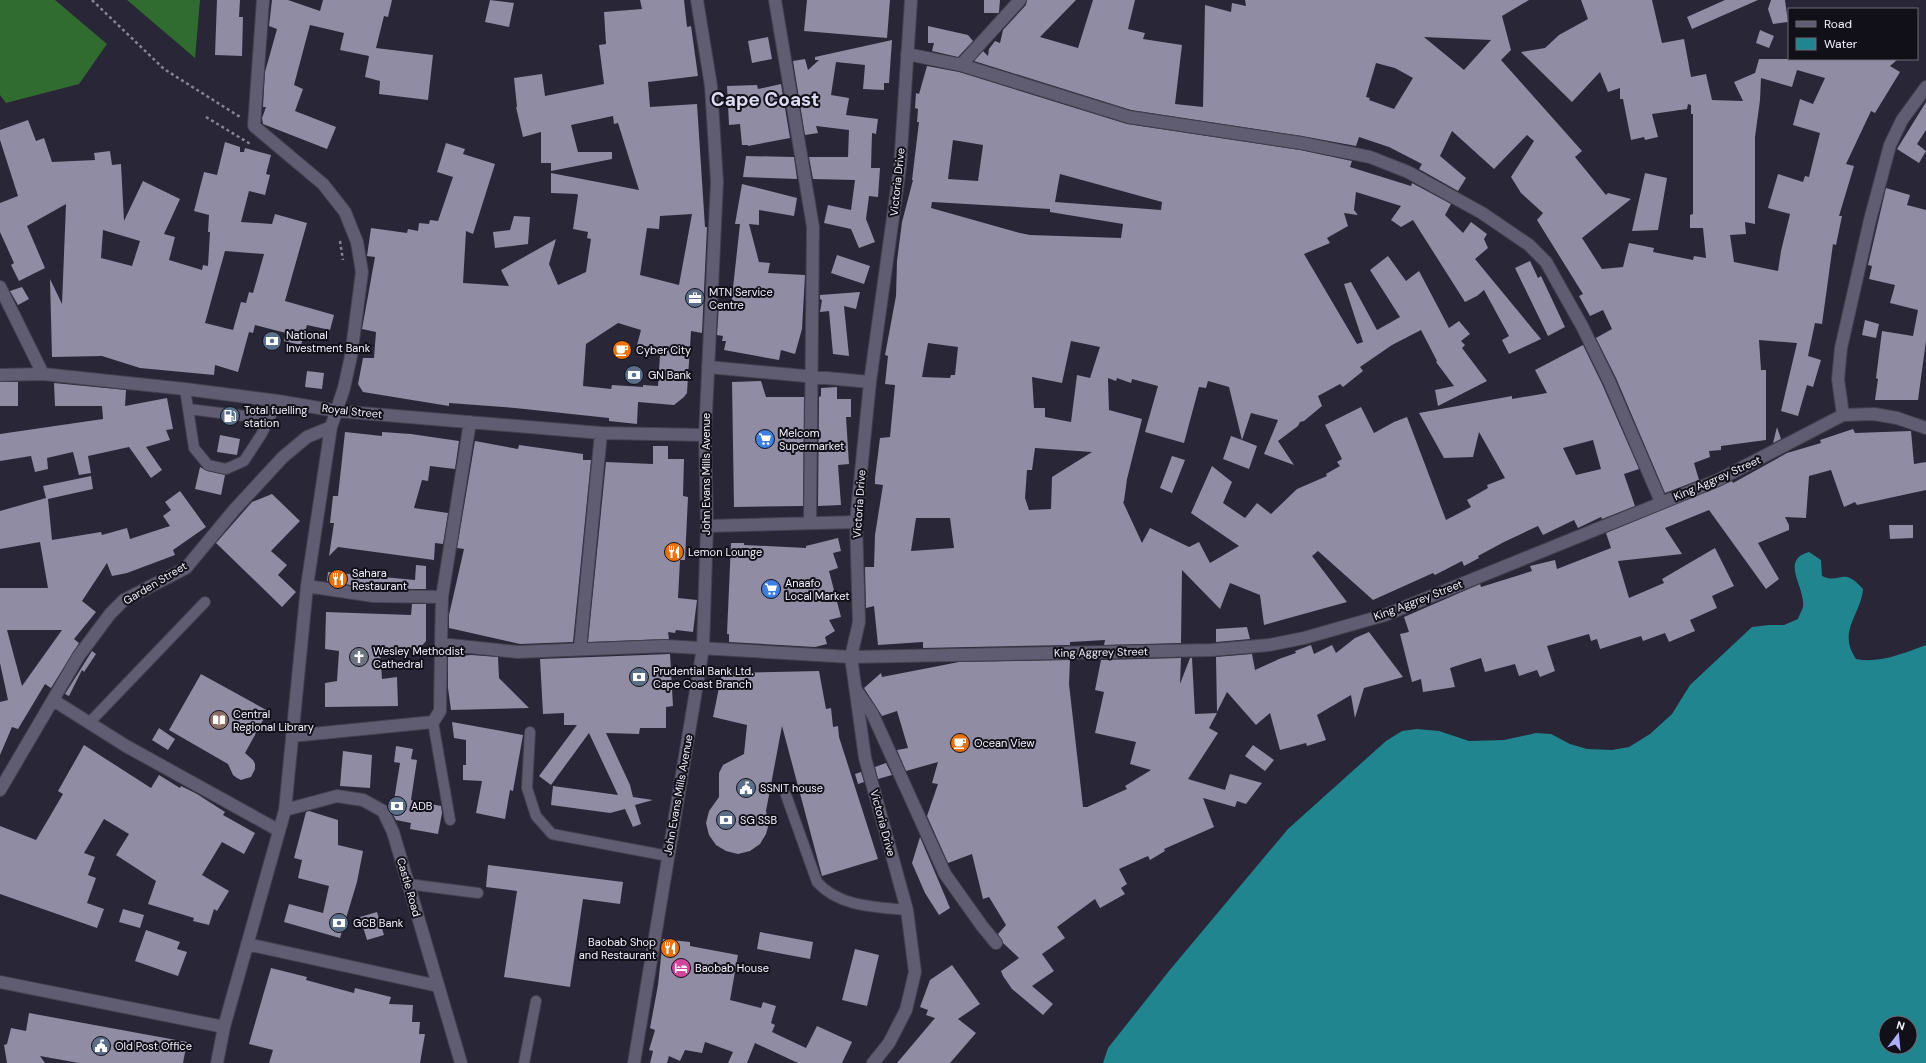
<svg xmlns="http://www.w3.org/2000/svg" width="1926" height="1063" viewBox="0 0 1926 1063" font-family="'DM Sans',sans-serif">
<rect width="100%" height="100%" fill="#292638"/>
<path fill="#306b2f" d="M0 0H55L107 44 79 84 6 103 0 95Z
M127 0H200L195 58Z"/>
<path fill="#20858e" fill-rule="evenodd" d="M1809 552 1821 560 1822 576C1841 585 1842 565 1863 589 1861 615 1837 631 1856 659 1879 664 1904 653 1926 645V1063H1103L1108 1048 1169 971 1288 829 1386 741 1402 731 1417 729 1439 731 1469 741 1504 740 1536 733 1551 734 1570 744 1587 749 1612 750 1629 747 1650 734 1672 714 1690 685 1752 627 1769 625H1784L1798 619C1799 615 1802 611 1803 607 1806 588 1779 560 1809 552ZM1886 1023H1910V1047H1886Z"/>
<path fill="#8f8ca3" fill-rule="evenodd" d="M217 0H240L239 17H243L242 56 215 55Z
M272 0H288L320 11 323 0H392L388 17 384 16 376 48 433 55 428 100 379 94 380 81 365 77 369 56 340 50 344 33 310 25 294 85 303 89 295 111 336 127 327 149 263 124 262 118 266 107H263L265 72 277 29 269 26Z
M490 0 514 3 509 27 485 22Z
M640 0H684L687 27 691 26 698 76 648 82 650 107 697 104 705 227H707L702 333 691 331 687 393 684 397 674 405 638 402 637 424 609 421V418L515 408 449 403V406L363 392 358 384 363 358H374L376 332 362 329 375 257 367 256 371 228 407 233 408 229 418 231 419 223 429 224 430 220 438 221 453 177 437 172 446 143 465 149 463 154 495 164 473 234 466 231 463 283 509 286 501 270 556 239 549 264 558 285 586 272 591 239 587 238 588 232 573 229 578 195 577 194 551 193V173L639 190 618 123 614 124 613 116 571 125 578 152H612V159L551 171V163H541V132L523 137 516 107H517L514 78 542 74 545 96 604 84 599 45 606 44 604 12 642 9ZM692 214 679 285 640 275 647 228 659 229 660 216ZM618 323 641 330 636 349 660 355 658 386 643 385V387L612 385 611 389 583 386 586 344Z
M807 0H890L887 38 804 31Z
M984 0H1000L999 12 998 13H984Z
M1027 0H1076L1040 37 1078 48 1093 0H1135L1128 29 1145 33 1143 39 1182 45 1175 104 1203 107 1205 5 1231 12 1232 3 1246 6 1245 0H1529L1502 16 1511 50 1501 60 1582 151 1575 157 1606 195 1608 193 1631 199 1582 238 1602 269 1623 267 1629 243 1654 248 1653 252 1693 260 1694 256 1706 258 1703 228H1690V215L1693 214V114H1691V105L1688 104 1687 109 1652 114 1658 137 1645 140 1644 137 1631 140 1623 99H1620V88L1608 92 1600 72 1572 102 1521 52 1545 48 1559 35 1588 19 1581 0H1652L1662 43 1684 39 1691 77 1706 74 1712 100 1743 101 1734 82 1755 73 1759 59H1898L1890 66 1900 72 1875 113 1871 111 1846 164 1854 166 1839 216H1842L1836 245 1833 244 1822 324 1815 323 1808 356 1821 360 1813 387 1807 385 1798 416 1781 411 1797 343 1759 340 1761 370H1766V440L1721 446V450L1709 451 1710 457 1694 463 1699 480 1665 493 1616 378 1596 338 1612 329 1603 310 1590 316 1579 296 1583 294 1537 220 1543 213 1521 193 1511 177 1534 141 1527 135 1494 169 1452 131 1440 156 1466 178 1458 191 1419 169 1422 164 1389 147 1359 137 1356 146 1302 136 1131 110 974 61 983 51 988 56 989 49 995 41 1000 43 1003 30 1026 5ZM1424 37 1491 40 1464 70ZM1376 63 1395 68 1413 78 1394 109 1369 100 1370 98 1366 97ZM1797 70 1825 78 1813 104 1800 99 1793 125 1820 133 1809 177 1805 176 1803 182 1778 174 1768 208 1790 214 1781 251 1778 271 1734 262 1730 235 1746 234 1745 222 1755 224V137L1760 100 1761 78 1792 87Z
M1725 0H1758L1692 29 1687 17Z
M1771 0H1785L1788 22 1773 24 1768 9Z
M928 26 968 35 973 41 958 57 932 51 934 43H928Z
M1760 30 1774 36 1769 48 1756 43Z
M768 37 772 59 752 63 748 41Z
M892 40 889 83H884V90L863 89 865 65 836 62 831 95 849 98 846 115 878 119 876 134 872 133 871 168H880L878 197 869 196 866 219 875 242 859 248 851 229 824 223 828 205 851 210 855 180 813 179 809 157H848L849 130 816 126 818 133 805 135 793 61 805 59 808 70 819 60H815V57Z
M927 66 959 72 1127 124 1300 150 1352 161 1350 167 1411 186 1412 183 1451 204 1445 215 1463 233 1471 222 1487 234 1484 239 1488 248 1475 259 1541 339 1509 354 1502 340 1509 336 1484 290 1477 296 1465 302 1413 220 1401 227 1391 220 1401 206 1356 192 1354 210 1358 215 1344 213 1348 226 1327 238 1330 243 1304 254 1357 344 1363 342 1344 284 1351 282 1377 330 1400 317 1370 270 1388 256 1406 281 1419 271 1449 328 1459 321 1470 334 1461 341 1465 345 1462 348 1487 381 1438 406 1435 390 1454 386 1436 362 1437 361 1421 330 1392 345 1360 367 1363 371 1343 387 1340 384 1318 396 1322 406 1304 421 1300 422 1298 426 1278 441 1294 465 1264 454 1278 420 1251 413 1242 440 1257 446 1249 469 1223 459 1231 436 1242 440 1229 387 1208 381 1206 388 1199 387 1184 443 1145 432 1158 386 1132 379 1131 383 1117 378 1116 381 1108 378 1109 410 1142 419 1127 479 1124 501 1123 502 1142 543 1150 528 1189 547 1199 542 1210 563 1239 546 1191 513 1212 466 1232 482 1223 503 1245 518 1257 503 1271 514 1297 489 1327 476 1326 474 1340 466 1337 462 1342 459 1325 425 1361 407 1374 433 1394 422 1407 417 1446 520 1471 507 1467 500 1488 488 1487 485 1505 478 1479 432 1473 457 1444 458 1419 413 1512 396V399L1547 393 1535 370 1583 345 1602 384 1639 469 1624 474 1635 506 1602 519 1601 517 1578 528 1574 520 1543 535 1538 526 1504 542 1478 556 1479 558 1464 566 1462 561 1435 575 1433 573 1373 600 1318 551 1312 556 1347 602 1264 625 1260 595 1230 583 1220 609 1182 570 1181 643 1104 645 1105 640 1070 642V645L923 648V642L878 645 874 606 866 608 865 567H874L875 535 883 485 875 484V478L880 438 890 437 895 385 885 384 888 356 885 355 896 296 897 261 902 222 913 180H912L919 122H917L918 109 915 108 916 93 919 94ZM953 140 983 145 978 181 948 179ZM1060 174 1162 202 1161 210 1055 202ZM932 202 1050 209V212L1123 224 1121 238 1030 235 1020 233 931 208ZM1071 341 1100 347 1090 378 1077 375 1071 422 1045 417V408H1034L1032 377 1062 383ZM928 343 958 347 955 375H951L950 378 922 377ZM1593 440 1601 469 1576 475 1563 448ZM1035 448 1092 452 1052 477 1051 509 1029 510 1025 498 1027 470H1032ZM916 518H950L954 548 911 551Z
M781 84 790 138 748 146V145H742L740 124 729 125 727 86 757 85 758 89Z
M1926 102V130L1917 144 1926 151 1919 163 1897 149Z
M28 120 36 141 44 138 52 162 95 160 94 153 110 151 112 165 121 164 124 221 143 181 180 199 164 234 175 237 169 260 202 270 203 265 208 266 210 232H208L209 215 194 211 204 172 217 175 225 142 240 147V152H244L245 148 271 155 266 174 270 175 265 195 249 191 241 222 272 224 275 214 307 223 285 301 334 315 330 330 307 325 301 345 284 341 286 333 255 325 253 333 249 332 238 372 215 365 214 375 140 368 102 356 52 357 50 279 62 304 66 204 27 226 45 268 19 281 11 265 14 263 0 232V203L18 196 0 140V130ZM103 230 140 241 132 266 101 258ZM225 251 264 254 253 293 249 292 246 303 241 302 233 330 205 323Z
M746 156 794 157 797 179 743 177Z
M1645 173 1667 178 1658 230 1632 231Z
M742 184 797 198 794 216 759 210V225L749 224 759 262 770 263 768 273 805 275 802 329 795 354 781 350 779 360 724 350 726 341H722L723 336 717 335 719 304 731 306 740 224H735Z
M1886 188 1910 195 1907 205 1926 210V341L1918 400H1875L1878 379 1876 378 1882 331 1913 336 1918 310 1890 303 1895 285 1869 279 1872 266 1868 265Z
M514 216 530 217 528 244 495 248 493 232 510 230Z
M837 255 870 266 864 284 831 273Z
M1530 261 1538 278 1541 276 1565 327 1548 336 1515 268Z
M22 287 29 299 18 305 10 291Z
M860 292 856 309 844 306 849 356 833 354 829 311 820 312 822 300 820 299V295Z
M1865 320 1879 324 1876 338 1862 335Z
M307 371 324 373 322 389 305 387Z
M761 381 766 397H804L803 506 734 507 732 382Z
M0 382H18V406H0Z
M54 383 126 390 125 406 167 398 173 429 166 430 170 440 146 447 162 470 151 478 129 447 88 456 91 473 79 475 73 452 47 458 48 469 35 472 31 456 0 461V434L103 419 102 406H55Z
M837 387V399H851V417H846L849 464 838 465 841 505 818 506 819 397 821 396V388Z
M1777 427 1781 439 1773 443Z
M1853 429 1855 433 1911 431 1914 464 1926 462V490L1857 505 1855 502 1844 507 1831 470 1809 476 1806 518 1785 517 1789 525V530L1758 543 1779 579 1766 589 1709 510 1665 528 1682 554 1618 561 1629 598 1664 583 1662 579 1715 548 1734 586 1712 596 1717 608 1690 620 1695 631 1669 642 1665 633 1643 641 1641 636 1600 649 1597 639 1591 641 1589 634 1547 646 1555 671 1540 677 1537 670 1519 676 1515 664 1485 672 1481 658 1450 668 1455 687 1423 692 1421 679 1412 682 1400 634 1409 632 1404 617 1480 584 1481 587 1532 571 1530 566 1555 560 1557 569 1611 548 1606 533 1732 481 1733 483 1787 453 1821 443 1820 440Z
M345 432 382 436V432L411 434 459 441 455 469 430 466 428 481 422 480 414 508 448 513 443 544 435 543 434 560 338 547 329 556 334 523H330L333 496H338Z
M220 435 240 439 237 455 217 452Z
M475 441 518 449 519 445 583 454V460H591L573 642 520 644 449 628V615L464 549 457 548Z
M653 446H668V459H684L683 496 688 497 685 560H680L678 598 697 600 693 632 676 630 675 633 668 632 669 639 588 642 606 462 653 464Z
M1172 456 1185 460 1172 493 1160 488Z
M200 467 207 471 225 475 221 495 195 489Z
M91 476 93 489 48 499 52 540 101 532 102 535 127 528 130 539 170 526 163 516 171 510 165 502 180 491 206 527 173 550 175 555 127 573 112 576 107 563 82 601 96 612 74 639 79 643 51 688 45 684 18 729 12 727 0 755V702L8 700 0 663V588H48L40 542 0 549V511L46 498 43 486ZM7 630H62L22 686Z
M272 494 300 521 271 551 287 565 278 575 296 592 282 607 216 543 252 502Z
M1889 525H1913V538L1890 539Z
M838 538 841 551 833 553 838 568 829 571 841 617 829 620 835 631 825 637 827 644 815 647 729 642V634H727L731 543H744V545L806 548V546Z
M416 565 426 566V589H374L327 581 328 572 415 580Z
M412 604H426V641L419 649 380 651 382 679 397 677 398 706 325 707V683L337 681 339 651 325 649 326 612 411 615Z
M1247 627 1250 639 1216 642V629Z
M1369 632 1403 677 1364 688 1355 718 1351 695 1317 715 1326 740 1307 746 1306 743 1280 750 1270 713 1256 725 1227 692 1217 712 1216 657 1252 654 1255 670 1279 659 1296 653 1295 651 1311 645 1314 654 1332 645 1336 653 1355 638Z
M92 651 96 654 84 672 82 670 69 696 65 694Z
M670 654 673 706 666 707V728H640L639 734 606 733 630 785 633 797 653 800 635 805 641 824 633 827 625 809 610 813 551 805 553 786 618 795 589 733 551 785 539 776 577 725H564V713L543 714 540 659Z
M471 655 498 657 499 678 529 708 451 710 448 688V657Z
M1181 658 1180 684 1190 658H1192L1195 714 1217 713 1209 728 1218 733 1188 779 1225 790 1230 774 1262 783 1246 804 1237 801 1235 807 1203 798 1214 827 1164 849 1165 851 1150 860 1148 856 1119 869 1127 884 1121 888 1125 894 1100 908 1095 899 1057 927 1065 938 1042 954 1054 971 1032 986 1053 1004 1043 1015 1012 989 1003 976 1001 971 1019 958 1003 943 998 934 1006 925 989 897 983 899 972 854 948 863 927 816 938 784 932 783 938 762 906 771 897 750 908 748 897 711 882 716 864 688 881 673 882 677 959 662 1070 660 1069 684 1083 807H1087L1127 789 1125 786 1151 770 1130 764 1136 742 1095 733 1104 692 1095 690 1101 660Z
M819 671 826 709 831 708 833 727 838 726 839 737 878 859 822 876 782 726 766 811 769 823 766 834 760 844 750 851 738 854 726 851 716 845 709 835 706 823 709 811 719 797V773L723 765 744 754 747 725 713 717 722 673Z
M201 674 268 711 245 753 253 760 255 764V769L251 777 241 780 237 778 233 775 228 764 169 730Z
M452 722 523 735 513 791 510 790 505 819 476 813 482 781 463 780V765H466V740L454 738Z
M159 728 175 739 168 750 152 740Z
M84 745 151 788 159 775 180 788 181 786 197 794 225 812 223 815 255 833 244 854 222 842 202 875 229 891 217 911 214 909 209 925 193 921 194 918 148 904 156 881 116 855 129 834 104 819 84 853 95 857 88 875 96 878 87 903 104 909 97 928 0 894V826L36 840 63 794 58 791Z
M1253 745 1274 760 1265 771 1245 756Z
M396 746 413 749 411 759 417 760 411 800 441 806 442 813 438 834 410 829 411 823 396 820 392 813 400 763 394 762Z
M343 751 372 755 370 788 340 786Z
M886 763 892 775 878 779 875 767Z
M861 772 864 782 858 784 855 774Z
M309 811 338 820V845L363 851 357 882 340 938 284 922 289 904 323 913 329 886 298 878 302 860 294 858 306 812Z
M920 837 950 908 939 915 925 893 912 863Z
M488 865 623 882 620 904 583 899 570 987 504 977 517 891 486 887Z
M123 909 144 915 140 928 119 922Z
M377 912 384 935 367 940 360 917Z
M146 930 180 942 177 949 187 952 178 976 135 961Z
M760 932 813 942 810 959 757 949Z
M663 939 690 942V946L738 955 730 1000 761 1008 763 1002 776 1006 771 1023 775 1025 772 1032 806 1048 817 1026 852 1042 842 1063H798L755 1043 747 1063H728L733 1052 705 1042 702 1053 685 1050 680 1061 669 1056 667 1063H650L653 1051 649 1050 655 1030 650 1028 658 985Z
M855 949 879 955 867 1006 842 1000Z
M952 965 980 1004 958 1019 976 1033 950 1063H897L935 1018 926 1015 928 1010 920 1007 930 980Z
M271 968 307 977 306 980 354 993 355 988 391 997 389 1004 413 1005 412 1022H420L419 1034H425L420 1063H269L273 1050 249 1044Z
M29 1013 187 1042 183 1063H79L40 1056 45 1063H7L4 1045 7 1044 11 1028 26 1031Z"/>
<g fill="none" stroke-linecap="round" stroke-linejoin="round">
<g stroke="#444050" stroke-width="12">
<path id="service" d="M185 389 194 448 208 465 226 469 244 461 261 435 278 401
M188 409 269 419
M433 722 450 820
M89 723 205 602
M530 732 527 788 536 816 552 834 668 856
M786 795 817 882C839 907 876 907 907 910
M408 884 478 893
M524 1063 536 1001"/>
</g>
<g stroke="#444050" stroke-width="14">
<path id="minor" d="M775 0 813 227 810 523
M907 54 961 65 1129 117 1301 143 1370 157 1408 172 1482 213 1529 245 1546 262 1582 326 1609 381 1661 502
M961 65 1020 0
M0 287 43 374
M708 367 870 382
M0 375 43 374 185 389 278 401 337 411 601 433 705 435
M1843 415 1838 379 1841 348 1870 220 1890 145 1902 120 1926 87
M707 526 856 522
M307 586 373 596 442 597
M441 644 442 597 470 422
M580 649 601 433
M856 690 872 713 945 874 982 926 996 943
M53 700 126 746 278 830
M292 736 433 722 440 711 441 644 518 652 665 646 851 657 1212 650 1269 645 1304 638 1385 615 1718 480 1843 415 1874 414 1897 418 1926 428
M0 790 78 657 110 614 124 600 186 568 234 510 283 457 307 437 331 427
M285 810 337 796 363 800 383 811 393 832 461 1063
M247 944 438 986
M0 982 224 1027 217 1063
M224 1027 285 810 307 586 331 427 344 388 351 356 362 272 357 242 345 212 323 184 254 126 263 0"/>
</g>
<g stroke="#444050" stroke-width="14">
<path id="tertiary" d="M634 1063 703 648 707 526 705 435 717 182 711 86 697 0
M873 1063 889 1043 906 1010 915 972 907 910 865 758 851 657 859 622 856 522 870 382 900 167 911 0"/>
</g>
<path stroke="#878595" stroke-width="2.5" stroke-dasharray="3 3" stroke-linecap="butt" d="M92 0 164 69 240 117
M206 117 252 145
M340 241 343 260"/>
<use href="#service" stroke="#605d72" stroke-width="10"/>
<use href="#minor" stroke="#605d72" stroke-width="12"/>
<use href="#tertiary" stroke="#605d72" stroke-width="12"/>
</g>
<defs>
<g id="office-disc" transform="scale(1)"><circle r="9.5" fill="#5c6f8a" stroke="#111019"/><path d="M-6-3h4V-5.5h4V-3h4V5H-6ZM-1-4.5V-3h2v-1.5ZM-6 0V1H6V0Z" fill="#fff"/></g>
<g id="bank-disc" transform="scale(1)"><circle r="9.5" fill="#5c6f8a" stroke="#111019"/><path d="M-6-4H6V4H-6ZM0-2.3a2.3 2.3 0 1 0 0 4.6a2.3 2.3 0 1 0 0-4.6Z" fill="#fff"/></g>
<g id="cafe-disc" transform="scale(1)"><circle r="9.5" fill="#e8710a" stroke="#111019"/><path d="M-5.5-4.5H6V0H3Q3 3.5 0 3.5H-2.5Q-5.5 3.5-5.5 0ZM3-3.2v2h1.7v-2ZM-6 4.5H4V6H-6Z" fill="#fff"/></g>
<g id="fuel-disc" transform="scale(1)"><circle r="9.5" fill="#5c6f8a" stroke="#111019"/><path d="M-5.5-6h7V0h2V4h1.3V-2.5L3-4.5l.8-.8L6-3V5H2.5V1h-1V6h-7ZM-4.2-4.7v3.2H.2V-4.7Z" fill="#fff"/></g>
<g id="supermarket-disc" transform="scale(1)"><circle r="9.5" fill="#3f7fe0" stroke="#111019"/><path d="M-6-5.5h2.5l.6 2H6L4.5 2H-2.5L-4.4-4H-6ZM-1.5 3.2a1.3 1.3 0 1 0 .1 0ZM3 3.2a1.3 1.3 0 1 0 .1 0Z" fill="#fff"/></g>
<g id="restaurant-disc" transform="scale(1)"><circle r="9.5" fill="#e8710a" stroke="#111019"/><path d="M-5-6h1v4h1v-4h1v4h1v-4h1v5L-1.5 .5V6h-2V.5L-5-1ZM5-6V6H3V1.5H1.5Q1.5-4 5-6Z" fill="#fff"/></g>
<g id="church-disc" transform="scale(1)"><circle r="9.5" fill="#6b7280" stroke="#111019"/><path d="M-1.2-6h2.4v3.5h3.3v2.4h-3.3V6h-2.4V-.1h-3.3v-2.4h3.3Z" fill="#fff"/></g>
<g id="library-disc" transform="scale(1)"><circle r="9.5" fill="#8d6e63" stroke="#111019"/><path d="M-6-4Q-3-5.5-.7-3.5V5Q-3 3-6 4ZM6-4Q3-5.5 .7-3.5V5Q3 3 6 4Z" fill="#fff"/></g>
<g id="civic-disc" transform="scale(1)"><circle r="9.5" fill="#5c6f8a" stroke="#111019"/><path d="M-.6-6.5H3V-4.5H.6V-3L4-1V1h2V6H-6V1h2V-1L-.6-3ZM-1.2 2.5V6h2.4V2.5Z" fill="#fff"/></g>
<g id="hotel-disc" transform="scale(1)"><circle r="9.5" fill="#d1479c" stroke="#111019"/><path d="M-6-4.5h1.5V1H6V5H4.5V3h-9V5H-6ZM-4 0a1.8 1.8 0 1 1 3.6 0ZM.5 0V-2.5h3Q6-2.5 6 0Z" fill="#fff"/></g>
</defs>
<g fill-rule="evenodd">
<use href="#office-disc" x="695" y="298"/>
<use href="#bank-disc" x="272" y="341"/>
<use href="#cafe-disc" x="622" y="350"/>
<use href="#bank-disc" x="634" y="375"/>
<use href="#fuel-disc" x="230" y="416"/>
<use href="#supermarket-disc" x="765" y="439"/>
<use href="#restaurant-disc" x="674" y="552"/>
<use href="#restaurant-disc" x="338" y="579"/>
<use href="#supermarket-disc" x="771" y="589"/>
<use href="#church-disc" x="359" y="657"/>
<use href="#bank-disc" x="639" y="677"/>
<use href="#library-disc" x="219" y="720"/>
<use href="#cafe-disc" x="960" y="743"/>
<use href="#civic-disc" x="746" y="788"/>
<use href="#bank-disc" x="397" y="806"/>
<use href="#bank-disc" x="726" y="820"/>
<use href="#bank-disc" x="339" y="923"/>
<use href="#restaurant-disc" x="670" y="948"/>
<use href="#hotel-disc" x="681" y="968"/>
<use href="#civic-disc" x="101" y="1046"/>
</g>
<g text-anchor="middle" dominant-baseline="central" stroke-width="4" stroke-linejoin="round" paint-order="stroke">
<g font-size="11" fill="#f3f2ff" stroke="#111019">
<text transform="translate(897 182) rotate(-84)">Victoria Drive</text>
<text transform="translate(352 411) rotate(6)">Royal Street</text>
<text transform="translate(706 474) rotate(-90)">John Evans Mills Avenue</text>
<text transform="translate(1717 478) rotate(-24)">King Aggrey Street</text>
<text transform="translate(859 504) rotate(-86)">Victoria Drive</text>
<text transform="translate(155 583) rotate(-31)">Garden Street</text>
<text transform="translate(1418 600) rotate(-21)">King Aggrey Street</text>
<text transform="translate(1101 652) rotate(-1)">King Aggrey Street</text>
<text transform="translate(678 795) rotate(-80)">John Evans Mills Avenue</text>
<text transform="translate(883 823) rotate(75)">Victoria Drive</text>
<text transform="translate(409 887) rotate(74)">Castle Road</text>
</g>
<g font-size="11" fill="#f3f2ff" stroke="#111019" text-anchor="start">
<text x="709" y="292">MTN Service<tspan x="709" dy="13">Centre</tspan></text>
<text x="286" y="335">National<tspan x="286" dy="13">Investment Bank</tspan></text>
<text x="636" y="350">Cyber City</text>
<text x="648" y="375">GN Bank</text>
<text x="244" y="410">Total fuelling<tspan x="244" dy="13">station</tspan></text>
<text x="779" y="433">Melcom<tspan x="779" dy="13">Supermarket</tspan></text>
<text x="688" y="552">Lemon Lounge</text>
<text x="352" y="573">Sahara<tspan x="352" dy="13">Restaurant</tspan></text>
<text x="785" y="583">Anaafo<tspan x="785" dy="13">Local Market</tspan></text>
<text x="373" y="651">Wesley Methodist<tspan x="373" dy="13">Cathedral</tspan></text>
<text x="653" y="671">Prudential Bank Ltd.<tspan x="653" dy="13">Cape Coast Branch</tspan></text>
<text x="233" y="714">Central<tspan x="233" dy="13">Regional Library</tspan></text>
<text x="974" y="743">Ocean View</text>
<text x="760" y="788">SSNIT house</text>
<text x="411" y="806">ADB</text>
<text x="740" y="820">SG SSB</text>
<text x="353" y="923">GCB Bank</text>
<text x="656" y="942" text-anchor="end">Baobab Shop<tspan x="656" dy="13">and Restaurant</tspan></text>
<text x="695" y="968">Baobab House</text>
<text x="115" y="1046">Old Post Office</text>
</g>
<g font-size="19" font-weight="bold" fill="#dddaf3" stroke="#111019">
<text x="765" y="99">Cape Coast</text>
</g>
</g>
<rect x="1788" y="8" width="130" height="52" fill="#111019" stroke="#6b6a75"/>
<rect x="1796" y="21" width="20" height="6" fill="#605d72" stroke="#6b6a75"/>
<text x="1824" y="28" font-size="12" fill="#f3f2ff">Road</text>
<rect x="1796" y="38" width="20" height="12" fill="#20858e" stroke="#6b6a75"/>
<text x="1824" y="48" font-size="12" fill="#f3f2ff">Water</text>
<g transform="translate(1898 1035) rotate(16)"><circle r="19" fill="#111019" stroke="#6b6a75"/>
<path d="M0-3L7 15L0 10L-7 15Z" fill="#adaffb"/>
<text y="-6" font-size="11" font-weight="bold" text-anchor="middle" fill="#f3f2ff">N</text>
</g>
</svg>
